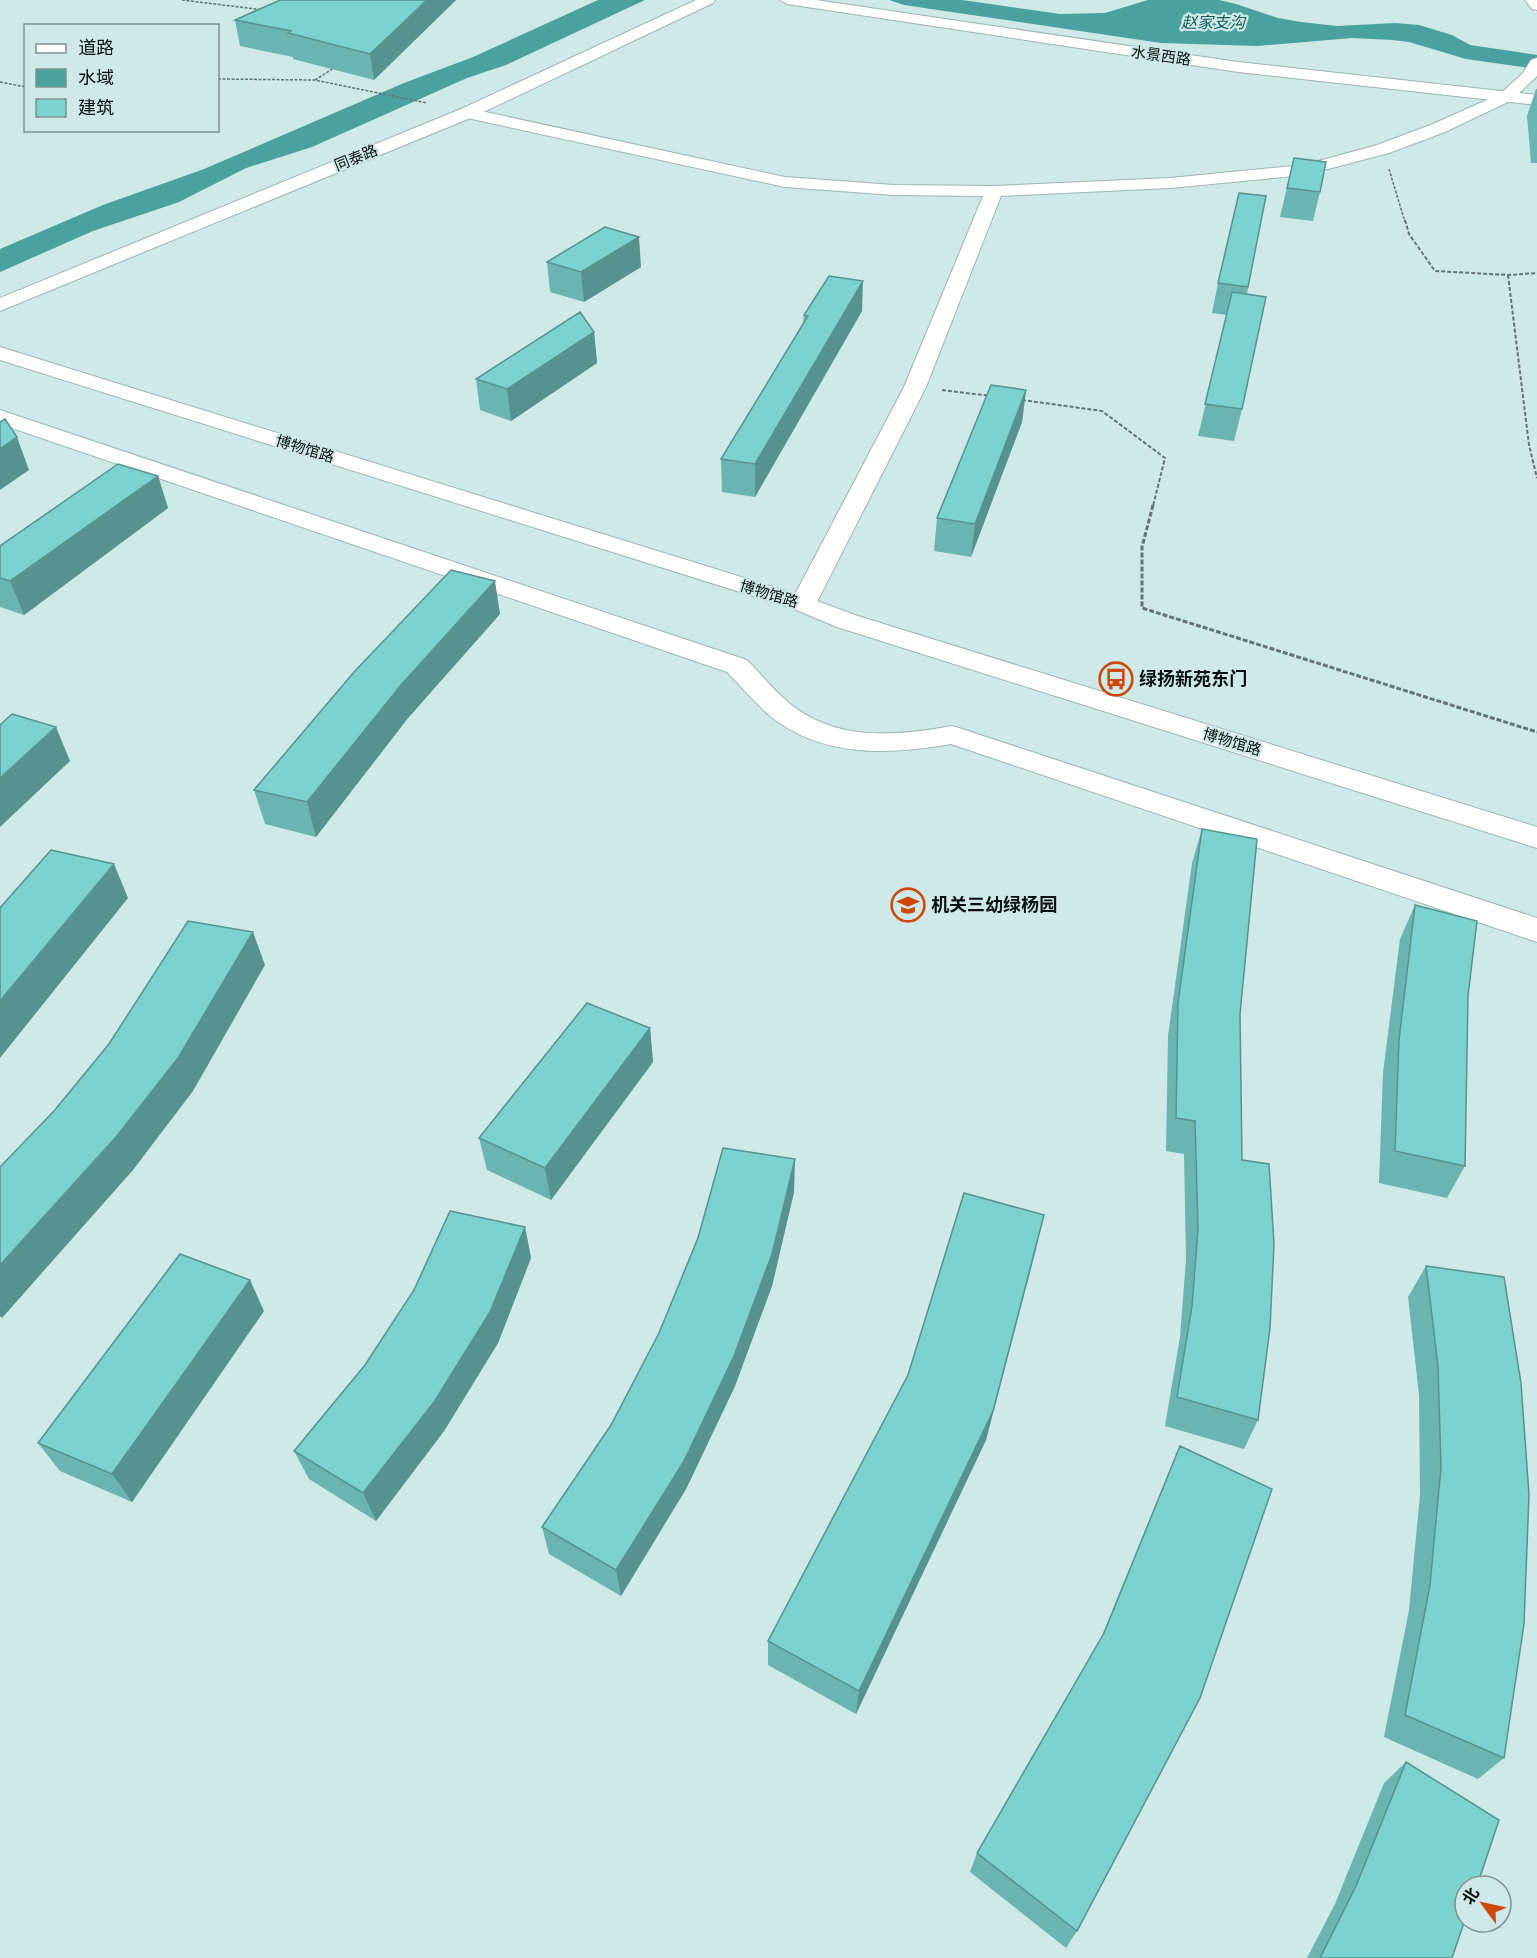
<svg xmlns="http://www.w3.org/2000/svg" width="1537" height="1958" viewBox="0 0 1537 1958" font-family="'Nunito Sans','Noto Sans SC',sans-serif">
<rect width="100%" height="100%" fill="#cee9e7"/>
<path fill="#49a29e" d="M598 0H645L506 65 467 78 312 147 246 168 179 202 93 231 0 272V249L103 205 204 169 404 83 473 57Z
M889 0H962L1060 14 1105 13 1148 0H1219L1236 4 1278 18 1301 22 1337 26 1395 23 1419 25 1452 35 1470 45 1537 55V69L1466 59 1409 42 1392 40 1352 38 1257 46 1161 43 904 5Z"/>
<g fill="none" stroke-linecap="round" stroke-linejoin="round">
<g stroke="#9bb5b4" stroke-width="2">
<path id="street" d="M1525 0H1537V10L1532 9Z
M1537 58V76L1512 100 1445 132 1389 153 1305 175 1170 188 1001 196 926 387 816 604 812 609 803 612 794 609 790 604 904 387 983 196 894 195 785 187 467 118 459 113 467 108 785 177 894 185 994 186 1170 178 1304 165 1377 145 1433 124 1500 94 1523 73 1531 60Z
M0 410 747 660C761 674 773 690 789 703 837 742 895 736 952 726L962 729 1537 918V942L951 744C888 755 821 758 769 715 754 702 741 686 727 672L0 424Z"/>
</g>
<g stroke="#9bb5b4" stroke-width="2">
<path id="secondary" d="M696 0H715L713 3 473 117 0 311V298L461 109Z
M780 0H816L1238 62 1537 95V105L1238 72 787 4Z
M0 347 812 599 855 615 1537 827V848L837 627 794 609 0 360Z"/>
</g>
<path stroke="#637473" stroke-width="1.5" stroke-dasharray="3 1.5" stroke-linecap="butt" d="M182 0 264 10
M218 79 315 80 427 103
M315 80 334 68
M0 82 26 87
M1389 169 1405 222"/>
<path stroke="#637473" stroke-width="2" stroke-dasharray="4 2" stroke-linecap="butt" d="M1405 220 1409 234 1435 271 1508 275 1537 273
M1508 275 1529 445 1537 478
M942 390 991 396
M1022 400 1102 411 1165 458 1153 506"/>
<path stroke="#637473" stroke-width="3" stroke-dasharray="5 2" stroke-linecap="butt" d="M1153 505 1142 547V608L1537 732"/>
<use href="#street" fill="#fff" fill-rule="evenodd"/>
<use href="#secondary" fill="#fff" fill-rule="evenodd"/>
</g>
<path fill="#6ab5b1" d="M456 0 374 80 293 59V57L240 46 235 20Z
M1536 89H1537V163H1531L1527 116Z
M1294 158 1320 192 1313 221 1280 217Z
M1266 196 1247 294 1242 409 1234 441 1198 436 1227 315 1212 313 1218 283Z
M547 262 641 267 584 302 550 292Z
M862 311 755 497 722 492 721 459 803 323 804 315Z
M594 332 597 363 511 421 480 410 476 379Z
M1026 390 1022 422 971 557 934 551 937 518Z
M158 476 168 508 24 615 0 607V546Z
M500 614 408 718 316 837 265 824 254 790Z
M1202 829 1240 1014 1242 1160 1258 1420 1244 1449 1165 1426 1180 1337 1186 1260 1184 1154 1166 1151 1168 1036 1192 863Z
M1415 905 1468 996 1465 1166 1447 1198 1379 1183 1383 1073 1400 939Z
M650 1028 653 1062 551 1200 487 1170 479 1138Z
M794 1192 772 1286 735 1386 686 1489 621 1596 549 1554 542 1527Z
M525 1227 531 1258 498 1343 444 1431 376 1521 309 1479 294 1451Z
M1037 1246 986 1440 856 1714 768 1665V1641Z
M1426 1266 1504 1758 1478 1779 1384 1737 1409 1610 1420 1495 1419 1395 1408 1297Z
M264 1311 132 1502 60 1471 38 1443Z
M1180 1446 1077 1931 1066 1948 970 1872 977 1853 1101 1638Z
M1406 1762 1452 1958H1307L1335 1904 1384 1783Z"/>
<path fill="#569390" d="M427 0H456L374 80 370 54Z
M639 237 641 267 584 302 581 272Z
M863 281 862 311 755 497V464Z
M594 332 597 363 511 421 507 389Z
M1026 390 1022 422 971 557 975 524Z
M17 437 29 470 0 490V449Z
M158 476 168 508 24 615 10 581Z
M495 581 500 614 408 718 316 837 307 802 401 685Z
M56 727 70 761 0 827V778Z
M114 864 128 898 0 1058V1001Z
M253 932 265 965 193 1091 133 1170 2 1318 0 1316V1265Z
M650 1028 653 1062 551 1200 545 1168Z
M795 1159 794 1192 772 1286 735 1386 686 1489 621 1596 616 1570Z
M1044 1215 986 1440 856 1714 859 1691Z
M525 1227 531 1258 498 1343 444 1431 376 1521 363 1493Z
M250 1280 264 1311 132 1502 112 1474Z"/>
<path fill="#7bd2ce" stroke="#569390" stroke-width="1.5" d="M280 0H427L370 54 288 33 291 31 235 20Z
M1294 158 1326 162 1320 192 1287 188Z
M1239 193 1266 196 1248 287 1218 283Z
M605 227 639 237 581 272 547 262Z
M829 276 863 281 755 464 721 459 808 316 804 315Z
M1232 292 1266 297 1242 409 1205 404Z
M580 312 594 332 507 389 476 379Z
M991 385 1026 390 975 524 937 518Z
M5 419 17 437 0 449V422Z
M118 464 158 476 10 581 0 578V546Z
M451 570 495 581 401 685 307 802 254 790 354 672Z
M12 714 56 727 0 778V725Z
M1202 829 1257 839 1240 1014 1242 1160 1269 1164 1274 1244 1270 1328 1258 1420 1177 1397 1192 1306 1198 1229 1195 1121 1176 1118 1178 1003Z
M51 850 114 864 0 1001V908Z
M1415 905 1477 921 1468 996 1465 1166 1395 1151 1399 1040Z
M188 921 253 932 178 1058 116 1137 0 1265V1167L54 1111 109 1044Z
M587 1003 650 1028 545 1168 479 1138Z
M723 1148 795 1159 772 1254 734 1356 684 1461 616 1570 542 1527 611 1425 659 1333 698 1238Z
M964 1193 1044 1215 993 1411 859 1691 768 1641 908 1375Z
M450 1211 525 1227 490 1312 434 1402 363 1493 294 1451 365 1365 414 1290Z
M180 1254 250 1280 112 1474 38 1443Z
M1426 1266 1504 1277 1521 1383 1529 1495 1524 1624 1504 1758 1405 1715 1430 1585 1441 1467 1438 1366Z
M1180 1446 1272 1489 1200 1698 1077 1931 977 1853 1104 1633Z
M1406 1762 1499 1820 1477 1886H1465V1920L1452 1958H1320L1356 1886Z"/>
<defs>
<g id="bus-ring" transform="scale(1.725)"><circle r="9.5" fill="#cee9e7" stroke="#ce4807" stroke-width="1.5"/><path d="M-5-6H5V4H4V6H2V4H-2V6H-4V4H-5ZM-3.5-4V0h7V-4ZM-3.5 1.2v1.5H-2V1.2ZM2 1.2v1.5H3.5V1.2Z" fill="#ce4807"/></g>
<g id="school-ring" transform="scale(1.725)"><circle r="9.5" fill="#cee9e7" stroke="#ce4807" stroke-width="1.5"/><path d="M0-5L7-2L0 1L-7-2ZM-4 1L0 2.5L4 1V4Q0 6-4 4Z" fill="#ce4807"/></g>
</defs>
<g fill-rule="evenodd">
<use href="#bus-ring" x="1116" y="679"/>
<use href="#school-ring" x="908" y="905"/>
</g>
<g text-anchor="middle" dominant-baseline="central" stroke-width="4.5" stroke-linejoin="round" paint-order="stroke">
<g font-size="15" fill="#07100f" stroke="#cee9e7">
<text transform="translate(1161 56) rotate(8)">水景西路</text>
<text transform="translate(356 158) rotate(-22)">同泰路</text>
<text transform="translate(305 449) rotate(17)">博物馆路</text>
<text transform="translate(769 594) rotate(17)">博物馆路</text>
<text transform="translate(1232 742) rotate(17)">博物馆路</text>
</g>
<g font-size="16" font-style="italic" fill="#105b59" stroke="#cee9e7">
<text x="1213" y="23">赵家支沟</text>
</g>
<g font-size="18" font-weight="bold" fill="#07100f" stroke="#cee9e7" text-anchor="start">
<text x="1139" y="679">绿扬新苑东门</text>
<text x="931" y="905">机关三幼绿杨园</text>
</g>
</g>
<rect x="24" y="24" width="195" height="108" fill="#cee9e7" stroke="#7e9291" stroke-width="1.5"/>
<rect x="36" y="44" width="30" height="9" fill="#ffffff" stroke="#7e9291" stroke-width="1.5"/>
<text x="78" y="54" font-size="18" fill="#07100f">道路</text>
<rect x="36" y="69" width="30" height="18" fill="#49a29e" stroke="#7e9291" stroke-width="1.5"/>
<text x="78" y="84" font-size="18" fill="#07100f">水域</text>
<rect x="36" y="99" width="30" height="18" fill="#7bd2ce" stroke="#7e9291" stroke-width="1.5"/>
<text x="78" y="114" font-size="18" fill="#07100f">建筑</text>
<g transform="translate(1483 1904) rotate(303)"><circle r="28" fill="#cee9e7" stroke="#7e9291" stroke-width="1.5"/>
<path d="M0-4.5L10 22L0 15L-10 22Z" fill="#ce4807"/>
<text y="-9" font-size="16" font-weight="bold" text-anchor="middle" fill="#07100f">北</text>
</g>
</svg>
